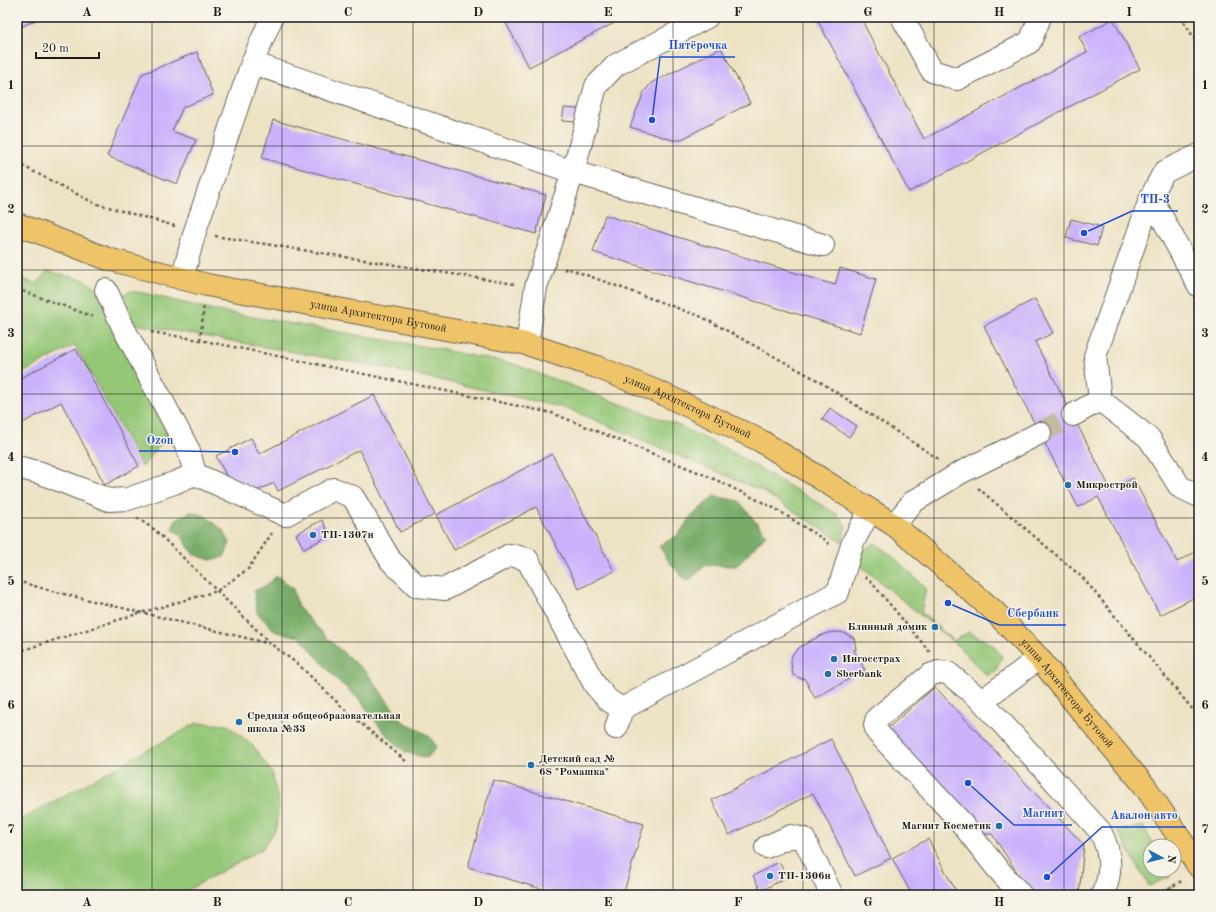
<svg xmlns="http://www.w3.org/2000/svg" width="1216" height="912" viewBox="0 0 1216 912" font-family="'Old Standard TT',serif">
<rect width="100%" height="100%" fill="#f7f3e8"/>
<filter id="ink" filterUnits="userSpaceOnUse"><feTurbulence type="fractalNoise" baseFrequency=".025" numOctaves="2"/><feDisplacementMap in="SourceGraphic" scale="8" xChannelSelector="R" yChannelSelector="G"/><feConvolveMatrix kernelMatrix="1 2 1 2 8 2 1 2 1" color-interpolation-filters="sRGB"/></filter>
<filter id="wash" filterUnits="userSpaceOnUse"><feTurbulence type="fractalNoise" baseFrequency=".012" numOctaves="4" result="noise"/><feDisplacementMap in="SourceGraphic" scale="16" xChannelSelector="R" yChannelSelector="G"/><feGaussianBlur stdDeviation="0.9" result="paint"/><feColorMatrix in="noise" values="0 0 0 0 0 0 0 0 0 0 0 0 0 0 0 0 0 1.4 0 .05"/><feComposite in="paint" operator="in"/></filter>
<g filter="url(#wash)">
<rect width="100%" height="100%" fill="#eee2c4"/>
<path fill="#95c777" stroke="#58724a" d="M47 271 84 280 95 287 118 329 168 436 142 467 75 345 17 376V277L37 284Z
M129 291 143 293 218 311 438 349 513 364 677 425 729 450 838 515 846 526 842 542 762 491 569 409 390 369 135 324 123 305 122 296Z
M875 543 891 555 926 588 921 612 953 641 969 632 993 645 1002 656 996 671 987 676 959 647 856 562 859 552Z
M197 723 228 725 253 746 272 773 279 804 276 829 262 849 179 895H26L17 875V826L20 820Z
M1143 826 1154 846H1150V870H1166L1170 877 1149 886 1117 830Z
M1171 886 1169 895H1155Z"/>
<path fill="#78ac68" stroke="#4a6442" d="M714 496 739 501 766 535 736 566 706 565 687 582 670 563 659 546 678 535 690 518Z
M191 512 205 516 224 531 230 543 224 557 210 560 193 554 181 535 172 529 176 519Z
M277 576 293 589 298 607 329 640 368 674 402 721 428 735 437 747 427 758 405 752 383 731 360 700 335 678 300 637 276 632 257 613 254 591 265 586Z"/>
<g id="blocks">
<path fill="#cab2fd" d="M17 17H41L17 29Z
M503 17H626L529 67Z
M816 17H860L924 139 1087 52 1079 37 1113 19 1140 69 909 192Z
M721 48 750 103 680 140H673L630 127 644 92 651 83Z
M197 52 213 95 183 107 172 131 196 140 177 184 107 156 142 74Z
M564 108 578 109 576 122 562 121Z
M273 120 546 195 536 234 262 158Z
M1199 195V204L1195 197Z
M605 215 835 285 840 268 876 279 860 333 593 252Z
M1071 219 1102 227 1097 246 1066 238Z
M1035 299 1053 333 1035 342 1111 490 1133 478 1177 562 1199 550V595L1160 615 1098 497 1078 507 984 326Z
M76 349 139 466 105 485 61 402 17 426V380Z
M374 395 435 514 400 532 359 450 278 491 274 483 254 492 231 485 216 456 251 438 259 454Z
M830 408 857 426 849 437 822 419Z
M552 454 614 571 579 589 536 507 454 550 436 515Z
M322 520 330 535 304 549 296 534Z
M837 632 844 633 854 638 856 649 854 650 865 670 815 698 804 678 802 679 793 675 791 663 792 655 800 647 812 640 827 633Z
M935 687 1084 845 1079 895H1032L992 834H982L882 733Z
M831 739 891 858 855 876 813 793 729 835 712 800Z
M493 780 644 824 623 895H562L468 867Z
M928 839 958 895H912L892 858Z
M779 862 787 877 761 891 753 876Z"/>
</g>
</g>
<g filter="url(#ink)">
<use href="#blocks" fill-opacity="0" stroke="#666157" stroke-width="1"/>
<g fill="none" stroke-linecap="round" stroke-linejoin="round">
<path stroke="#c4baa2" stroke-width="22" stroke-dasharray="22 11" stroke-linecap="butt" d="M1040 433 1073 415"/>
<g stroke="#666157" stroke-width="24">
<path id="minor" d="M902 17 932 71 957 79 1030 42 1040 17
M252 63 573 172 823 245
M1199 155 1164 172 1151 197 1199 286
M182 279 195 231 252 63 272 17
M106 290 123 327 189 451 195 474 285 515 334 489 353 497 391 561 417 586 445 589 510 555 527 559 595 685 608 700 622 709 838 592 853 542 870 510
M527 344 536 287 573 172 596 86 616 65 707 17
M1100 400 1095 356 1151 197
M1073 415 1100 400 1149 438 1180 487 1199 496
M17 467 41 473 109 500 128 499 174 483 195 474
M894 525 913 502 960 473 1040 433
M982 701 1039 658
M616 728 622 709
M766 847 791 836 804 839 832 895
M1021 895 996 867 959 820 877 732 875 725 877 718 930 675 938 672 948 673 982 701 1100 831C1109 848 1112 865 1107 883 1105 887 1104 891 1102 895"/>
</g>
<g stroke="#666157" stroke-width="24">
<g id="major">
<path id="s1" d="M17 224 108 259 207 285 527 344 597 367 663 394 761 441 894 525 993 610 1039 658 1078 707 1144 785 1199 867"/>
</g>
</g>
<path stroke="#666157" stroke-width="2.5" stroke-dasharray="3 3" stroke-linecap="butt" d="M1181 17 1199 46
M17 163 94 203 175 226
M215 236 514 284
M564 270 567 268 702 317 819 381 940 460
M17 289 94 317
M151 332 200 340 552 413 710 477 776 509 826 541 830 546
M200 340 204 306
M978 488 1083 578 1199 717
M137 518 155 530 271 644 300 666 343 708 408 763
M865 577 872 583 930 652
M17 581 52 591 271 644
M17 652 140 613 217 591 248 569 272 533
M1158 895 1183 880"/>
<use href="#minor" stroke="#fff" stroke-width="22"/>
<use href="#major" stroke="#efc469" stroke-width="22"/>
</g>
</g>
<path fill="none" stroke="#1c1c1c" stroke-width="1" stroke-opacity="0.55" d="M152 17V895M282 17V895M413 17V895M543 17V895M673 17V895M803 17V895M934 17V895M1064 17V895M17 146H1199M17 270H1199M17 394H1199M17 518H1199M17 642H1199M17 766H1199"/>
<g fill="#1f6fb2" stroke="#f7f3e8" stroke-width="1.5">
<circle cx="1068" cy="485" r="4"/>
<circle cx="313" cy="535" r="4"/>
<circle cx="935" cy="627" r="4"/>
<circle cx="834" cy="659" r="4"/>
<circle cx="828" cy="674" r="4"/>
<circle cx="239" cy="722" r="4"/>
<circle cx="531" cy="765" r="4"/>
<circle cx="999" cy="826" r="4"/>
<circle cx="770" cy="876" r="4"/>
</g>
<g text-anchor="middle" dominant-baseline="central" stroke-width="3" stroke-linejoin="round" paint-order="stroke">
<g font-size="11" fill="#1c1c1c" stroke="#f7f3e8">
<text stroke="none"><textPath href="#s1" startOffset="374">улица Архитектора Бутовой</textPath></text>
<text stroke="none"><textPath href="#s1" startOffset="698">улица Архитектора Бутовой</textPath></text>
<text stroke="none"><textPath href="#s1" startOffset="1178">улица Архитектора Бутовой</textPath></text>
</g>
<g font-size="11" font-weight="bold" fill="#1c1c1c" stroke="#f7f3e8" text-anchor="start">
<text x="1076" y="485">Микрострой</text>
<text x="321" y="535">ТП-1307н</text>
<text x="927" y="627" text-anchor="end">Блинный домик</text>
<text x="842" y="659">Ингосстрах</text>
<text x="836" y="674">Sberbank</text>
<text x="247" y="716">Средняя общеобразовательная<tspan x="247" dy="13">школа №33</tspan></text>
<text x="539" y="759">Детский сад №<tspan x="539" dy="13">68 "Ромашка"</tspan></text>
<text x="991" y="826" text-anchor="end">Магнит Косметик</text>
<text x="778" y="876">ТП-1306н</text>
</g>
</g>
<path fill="none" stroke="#1d4ed8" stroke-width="1.5" d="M652 120L660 57H735M1084 233L1132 211H1178M235 452L182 451H139M948 603L999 625H1066M968 783L1014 825H1072M1047 877L1102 827H1186"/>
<g fill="#1d4ed8" stroke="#f7f3e8" stroke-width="1.5">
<circle cx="652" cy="120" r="4"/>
<circle cx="1084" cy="233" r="4"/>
<circle cx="235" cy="452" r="4"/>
<circle cx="948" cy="603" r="4"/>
<circle cx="968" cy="783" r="4"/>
<circle cx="1047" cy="877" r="4"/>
</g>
<g font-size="12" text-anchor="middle" font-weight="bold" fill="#1d4ed8" stroke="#f7f3e8" stroke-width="3" stroke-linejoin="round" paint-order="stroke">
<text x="698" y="49">Пятёрочка</text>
<text x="1155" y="203">ТП-3</text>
<text x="160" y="444">Ozon</text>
<text x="1033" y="617">Сбербанк</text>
<text x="1043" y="817">Магнит</text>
<text x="1144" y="819">Авалон авто</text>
</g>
<rect width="1216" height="912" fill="none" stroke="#f7f3e8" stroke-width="44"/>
<g transform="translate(1162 858) rotate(97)"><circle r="19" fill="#f7f3e8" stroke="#9f9d96"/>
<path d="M0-3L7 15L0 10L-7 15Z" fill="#1f6fb2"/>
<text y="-6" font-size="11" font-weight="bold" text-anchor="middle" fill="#1c1c1c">N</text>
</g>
<path d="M36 52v6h63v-6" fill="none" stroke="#1c1c1c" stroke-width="2"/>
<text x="42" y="52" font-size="12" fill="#1c1c1c" stroke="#f7f3e8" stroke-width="3" paint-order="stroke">20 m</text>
<rect x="22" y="22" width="1172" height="868" fill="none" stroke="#1c1c1c" stroke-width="1.5"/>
<g font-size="13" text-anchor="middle" font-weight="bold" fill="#1c1c1c">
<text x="87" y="16">A</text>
<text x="217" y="16">B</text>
<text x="348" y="16">C</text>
<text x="478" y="16">D</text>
<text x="608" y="16">E</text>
<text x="738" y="16">F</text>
<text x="868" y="16">G</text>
<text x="999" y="16">H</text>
<text x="1129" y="16">I</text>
<text x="11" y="89">1</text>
<text x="1205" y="89">1</text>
<text x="11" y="213">2</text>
<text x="1205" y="213">2</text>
<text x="11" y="337">3</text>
<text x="1205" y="337">3</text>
<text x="11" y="461">4</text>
<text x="1205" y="461">4</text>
<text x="11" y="585">5</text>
<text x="1205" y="585">5</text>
<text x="11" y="709">6</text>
<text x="1205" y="709">6</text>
<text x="11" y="833">7</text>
<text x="1205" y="833">7</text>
<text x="87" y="906">A</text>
<text x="217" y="906">B</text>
<text x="348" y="906">C</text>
<text x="478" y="906">D</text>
<text x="608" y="906">E</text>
<text x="738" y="906">F</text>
<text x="868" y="906">G</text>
<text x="999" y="906">H</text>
<text x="1129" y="906">I</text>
</g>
</svg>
